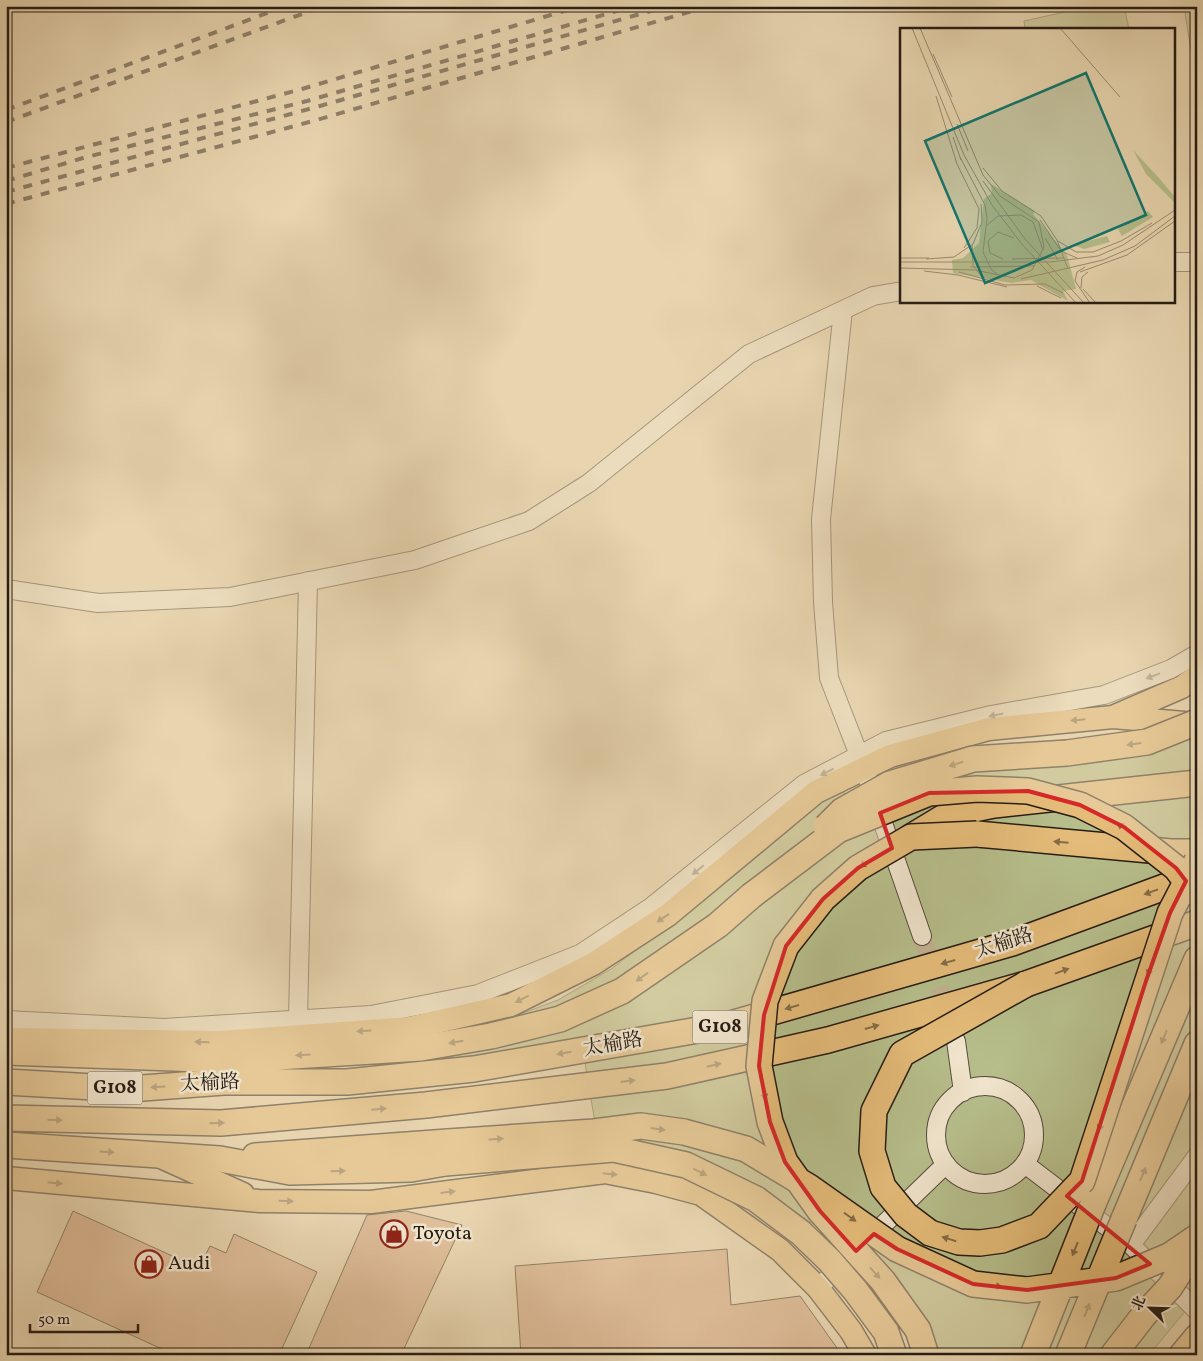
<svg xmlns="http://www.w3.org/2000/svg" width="1203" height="1361" viewBox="0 0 1203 1361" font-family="Vollkorn,'Noto Serif SC',serif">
<rect width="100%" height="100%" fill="#e8d6b0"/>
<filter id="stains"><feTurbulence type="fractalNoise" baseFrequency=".004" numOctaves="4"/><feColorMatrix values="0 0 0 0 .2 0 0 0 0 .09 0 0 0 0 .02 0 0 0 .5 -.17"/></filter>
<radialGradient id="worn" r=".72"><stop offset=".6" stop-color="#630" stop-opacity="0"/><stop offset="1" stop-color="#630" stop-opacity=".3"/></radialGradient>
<path fill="#b6be8b" stroke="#6e6d50" d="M1092 6H1124L1129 29H1025L1024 21Z
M1184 6H1197V89Z
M1197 734V1297L1149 1355H941L901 1283 758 1187 610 1142 594 1117 581 1039 452 1062 449 1026 507 1019 558 1000 611 969 656 935 840 786 854 810 952 773Z"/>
<path fill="#d6a27f" stroke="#261c14" d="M73 1211 199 1268 210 1246 226 1253 234 1234 317 1272 279 1355H175L37 1292Z
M406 1211 462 1225 401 1355H306L367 1215Z
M727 1249 731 1305 800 1296 842 1355H521L515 1266Z"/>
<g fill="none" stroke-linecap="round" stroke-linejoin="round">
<path stroke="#c1b191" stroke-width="18" stroke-dasharray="18 9" stroke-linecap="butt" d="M922 936 948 1016"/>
<g stroke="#564a3b" stroke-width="20">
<path id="minor" d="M1174 262H1197
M843 310 821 519 823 602 829 678 864 768 922 936
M6 589 98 603 230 597 415 560 529 521 589 483 749 354 873 296 902 291
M298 1019 308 581
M6 1020 164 1028 371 1015 478 994 580 954 651 907 804 784 886 741 991 715 1104 695 1171 669 1197 654
M956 1041 963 1092
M936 1135a49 49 0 1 1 98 0a49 49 0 1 1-98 0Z
M1025 1164 1131 1245 1197 1311
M1131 1245 1197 1156
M818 1288 946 1164"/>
</g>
<g stroke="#261c14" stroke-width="25">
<path id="major" d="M1115 716 1182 687 1197 676
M6 1039 219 1042 410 1028 511 1005 593 964 668 915 816 792 890 756 989 729 1113 717 1196 724
M161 1157 243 1194
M6 1178 259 1201 371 1202 605 1172 656 1182 701 1194 780 1250 818 1288 851 1331 865 1355"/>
</g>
<g stroke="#261c14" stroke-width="28">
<path id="highway" d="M977 834 1171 852H1197
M911 837 949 814 994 805 1197 783
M6 1052 229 1060 421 1048 491 1036 560 1019 622 991 718 925 751 896
M6 1082 129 1089 224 1082H347L474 1069 727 1025 1012 943 1197 875
M6 1118 221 1123 426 1105 667 1076 828 1040 1026 984 1197 923
M6 1145 220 1159 290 1172 411 1169 445 1163
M255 1156 448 1142
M1093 1204 1197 959
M1124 1219 1197 1044
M1113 1355 1144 1315
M1182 1355 1197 1337"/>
</g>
<use href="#minor" stroke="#f0e4cc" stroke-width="18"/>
<use href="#major" stroke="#e4bb78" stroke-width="22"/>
<use href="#highway" stroke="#e4bb78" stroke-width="25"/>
<path stroke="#261c14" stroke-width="4" stroke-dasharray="9 9" stroke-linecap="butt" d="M6 110 286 6
M6 122 324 6
M6 168 302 89 581 6
M6 181 83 158 307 101 634 6
M6 192 320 106 668 6
M6 204 313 121 710 6"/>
<g stroke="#261c14" stroke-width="28" stroke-linecap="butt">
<path id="highway-bridge" d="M826 827 842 811 890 784 973 759 1067 753 1147 742 1197 722
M751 896 838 830 929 793 977 789 1028 791 1080 805 1124 827 1176 868 1195 893
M1026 984 902 1054 874 1111 872 1151 883 1187 906 1215 930 1233 959 1242 980 1243 1002 1240 1039 1226 1082 1181 1170 913 1197 861
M448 1142 594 1132 641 1126 684 1132 746 1149 809 1187 897 1249 973 1284 1027 1290 1116 1278 1169 1256 1197 1237
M445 1163 614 1149 686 1165 756 1199 801 1233 829 1260 855 1290 886 1332 894 1355
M1144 1315 1170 1287 1197 1245
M926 1355 918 1330 883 1281 820 1211 785 1162 770 1122 759 1066 765 1001 786 946 823 899 858 868 911 837 977 834
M1033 1355 1093 1204
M1068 1355 1124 1219"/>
</g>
<use href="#highway-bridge" stroke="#e4bb78" stroke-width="25"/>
</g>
<defs><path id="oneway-solid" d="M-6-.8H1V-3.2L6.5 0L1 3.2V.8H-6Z" transform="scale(1.25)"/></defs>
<g fill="#958a79">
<use href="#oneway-solid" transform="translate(1153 676) rotate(159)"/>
<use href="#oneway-solid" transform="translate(996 715) rotate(169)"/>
<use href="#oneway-solid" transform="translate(827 772) rotate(153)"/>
<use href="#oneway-solid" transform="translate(698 870) rotate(141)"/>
</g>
<g fill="#856c46">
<use href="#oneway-solid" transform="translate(1078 720) rotate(174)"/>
<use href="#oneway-solid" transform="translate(1134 744) rotate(172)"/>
<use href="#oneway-solid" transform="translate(956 764) rotate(163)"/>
<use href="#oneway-solid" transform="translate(1123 827) rotate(-148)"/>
<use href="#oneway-solid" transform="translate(1061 842) rotate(-175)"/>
<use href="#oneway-solid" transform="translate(866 863) rotate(149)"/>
<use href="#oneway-solid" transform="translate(1151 892) rotate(160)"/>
<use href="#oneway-solid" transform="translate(663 918) rotate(146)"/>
<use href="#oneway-solid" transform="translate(948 962) rotate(164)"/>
<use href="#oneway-solid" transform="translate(1150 969) rotate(109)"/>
<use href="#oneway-solid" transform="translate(1062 971) rotate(-20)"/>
<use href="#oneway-solid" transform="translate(642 977) rotate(144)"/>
<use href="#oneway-solid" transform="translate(522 999) rotate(153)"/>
<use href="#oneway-solid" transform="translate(792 1007) rotate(164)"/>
<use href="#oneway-solid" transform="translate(872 1027) rotate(-16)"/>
<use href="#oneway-solid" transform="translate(364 1031) rotate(176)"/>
<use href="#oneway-solid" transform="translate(1164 1037) rotate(113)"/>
<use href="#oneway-solid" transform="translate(202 1042) rotate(-179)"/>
<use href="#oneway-solid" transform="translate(456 1042) rotate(170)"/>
<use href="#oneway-solid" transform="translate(564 1053) rotate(170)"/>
<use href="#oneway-solid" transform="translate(303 1055) rotate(177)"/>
<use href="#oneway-solid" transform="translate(714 1065) rotate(-13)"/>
<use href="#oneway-solid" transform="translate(628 1081) rotate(-7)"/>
<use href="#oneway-solid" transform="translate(158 1087) rotate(176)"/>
<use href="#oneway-solid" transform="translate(764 1093) rotate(79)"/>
<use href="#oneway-solid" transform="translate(379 1109) rotate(-5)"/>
<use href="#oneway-solid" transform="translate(55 1120) rotate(1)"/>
<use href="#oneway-solid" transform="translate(217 1123) rotate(-1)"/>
<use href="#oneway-solid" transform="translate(1101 1124) rotate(109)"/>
<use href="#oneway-solid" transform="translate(658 1129) rotate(8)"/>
<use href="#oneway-solid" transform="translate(496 1139) rotate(-4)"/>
<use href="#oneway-solid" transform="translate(107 1152) rotate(4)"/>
<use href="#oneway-solid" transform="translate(338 1171) rotate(-2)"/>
<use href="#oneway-solid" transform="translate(700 1172) rotate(26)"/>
<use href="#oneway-solid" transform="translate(610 1174) rotate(6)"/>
<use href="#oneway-solid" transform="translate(1143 1174) rotate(-67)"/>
<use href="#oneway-solid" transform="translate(55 1183) rotate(6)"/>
<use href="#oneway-solid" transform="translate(448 1192) rotate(-7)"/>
<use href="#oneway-solid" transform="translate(286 1201) rotate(1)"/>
<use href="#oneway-solid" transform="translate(850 1217) rotate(36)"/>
<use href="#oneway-solid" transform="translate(949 1239) rotate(-163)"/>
<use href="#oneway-solid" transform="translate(1075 1249) rotate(112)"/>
<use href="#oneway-solid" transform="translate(875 1273) rotate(48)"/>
<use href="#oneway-solid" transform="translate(995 1286) rotate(6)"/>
<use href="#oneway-solid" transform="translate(1087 1310) rotate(-68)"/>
</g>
<path d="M0 0H1203V1361H0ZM1028 791 1080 805 1124 827 1176 868 1186 881 1170 913 1146 981 1082 1181 1067 1196 1150 1264 1116 1278 1027 1290 973 1284 897 1249 874 1234 856 1251 820 1211 785 1162 770 1122 759 1066 764 1015 786 946 823 899 858 868 892 848 880 813 929 793Z" fill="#e8d6b0" fill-opacity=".55" fill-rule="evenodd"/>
<path fill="none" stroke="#d62828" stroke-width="4" stroke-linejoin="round" d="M1028 791 1080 805 1124 827 1176 868 1186 881 1170 913 1146 981 1082 1181 1067 1196 1150 1264 1116 1278 1027 1290 973 1284 897 1249 874 1234 856 1251 820 1211 785 1162 770 1122 759 1066 764 1015 786 946 823 899 858 868 892 848 880 813 929 793Z"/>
<defs>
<g id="shop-ring" transform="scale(1.4375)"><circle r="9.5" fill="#f0e4cc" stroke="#8f2418" stroke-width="1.5"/><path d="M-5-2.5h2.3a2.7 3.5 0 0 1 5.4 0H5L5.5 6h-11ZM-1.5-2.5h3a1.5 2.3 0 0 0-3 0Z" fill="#8f2418"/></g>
</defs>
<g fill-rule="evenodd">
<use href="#shop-ring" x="394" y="1234"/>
<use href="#shop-ring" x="149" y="1264"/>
</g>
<g text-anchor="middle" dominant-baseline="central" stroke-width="5" stroke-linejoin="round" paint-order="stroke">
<g fill="#f0e4cc" stroke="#63584b" stroke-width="1">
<rect x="692.5" y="1010.5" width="55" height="33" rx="4"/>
<rect x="87.5" y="1071.5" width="55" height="33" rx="4"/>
</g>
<g font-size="19" font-weight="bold" fill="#261c14">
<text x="720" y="1027">G108</text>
<text x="115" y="1088">G108</text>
</g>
<g font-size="20" fill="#261c14" stroke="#f0e4cc">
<text transform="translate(1004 944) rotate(-18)">太榆路</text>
<text transform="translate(613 1045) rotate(-10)">太榆路</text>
<text transform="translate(210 1084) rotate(-3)">太榆路</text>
</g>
<g font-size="20" fill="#261c14" stroke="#f0e4cc" text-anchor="start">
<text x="413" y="1234">Toyota</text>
<text x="168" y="1264">Audi</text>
</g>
</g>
<g transform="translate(900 28)">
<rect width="275" height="275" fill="#e8d6b0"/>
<path d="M233 122 259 150 275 169V175L246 146ZM91 156 135 183 133 186 167 227 176 261 163 263 168 273 131 252 112 255 53 245 52 232 63 230 79 215 84 171 92 165ZM248 183 253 189 222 208 218 201ZM207 208 210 214 184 221 173 217Z" fill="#b6be8b"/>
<path fill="none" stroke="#9a8c72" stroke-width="1" d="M12 0 64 127 92 177 121 215 176 275M160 0 220 69M33 26 52 69M36 68 57 136 79 181 77 200 64 220M57 96 68 123M53 109 61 132M60 129 85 177 87 190 83 224 91 241 98 247M83 140 102 163 141 188 157 212 168 241M83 153 125 211 184 275M140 192 161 223 177 230M86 198 98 188 121 187 133 194 143 222M145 210 158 232M158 213 176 224H193L221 213 252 195M72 217 73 238 83 250M0 230H29M26 231 54 229 73 216 82 194 81 176M103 231 90 225 88 213 98 204 114 210M112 231 163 230M0 234H150L198 228 223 217 275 182M70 239 135 238M185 239 177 244 175 253 190 275M0 240 75 242 114 250 132 242 144 219 139 194 100 168 83 147 20 0M24 243 58 247 107 259M59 244 105 257 145 256 163 265M180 244 227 227 275 193M121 251 203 232 235 218 275 188M137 258 161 270M181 260 182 249 188 244M183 261 196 275"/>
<path fill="#0f766e" fill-opacity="0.15" stroke="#0f766e" stroke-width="2.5" d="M186 45 246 187 85 255 25 113Z"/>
<rect width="275" height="275" fill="none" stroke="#261c14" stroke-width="2.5"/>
</g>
<rect width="1203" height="1361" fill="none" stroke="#e8d6b0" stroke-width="25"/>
<rect x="8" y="8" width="1188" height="1346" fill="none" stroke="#261c14" stroke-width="2.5"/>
<rect x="12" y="12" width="1178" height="1336" fill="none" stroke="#261c14"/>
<g transform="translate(1150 1308) rotate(293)" stroke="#f0e4cc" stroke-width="4" paint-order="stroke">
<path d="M0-4L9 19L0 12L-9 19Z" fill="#261c14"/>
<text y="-8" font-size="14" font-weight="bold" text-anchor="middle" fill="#261c14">北</text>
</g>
<path d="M30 1324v8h108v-8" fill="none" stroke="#261c14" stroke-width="2.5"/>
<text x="38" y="1324" font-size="15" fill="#261c14" stroke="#f0e4cc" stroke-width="4" paint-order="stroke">50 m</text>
<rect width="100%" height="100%" filter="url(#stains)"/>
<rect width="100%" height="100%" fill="url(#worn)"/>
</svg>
